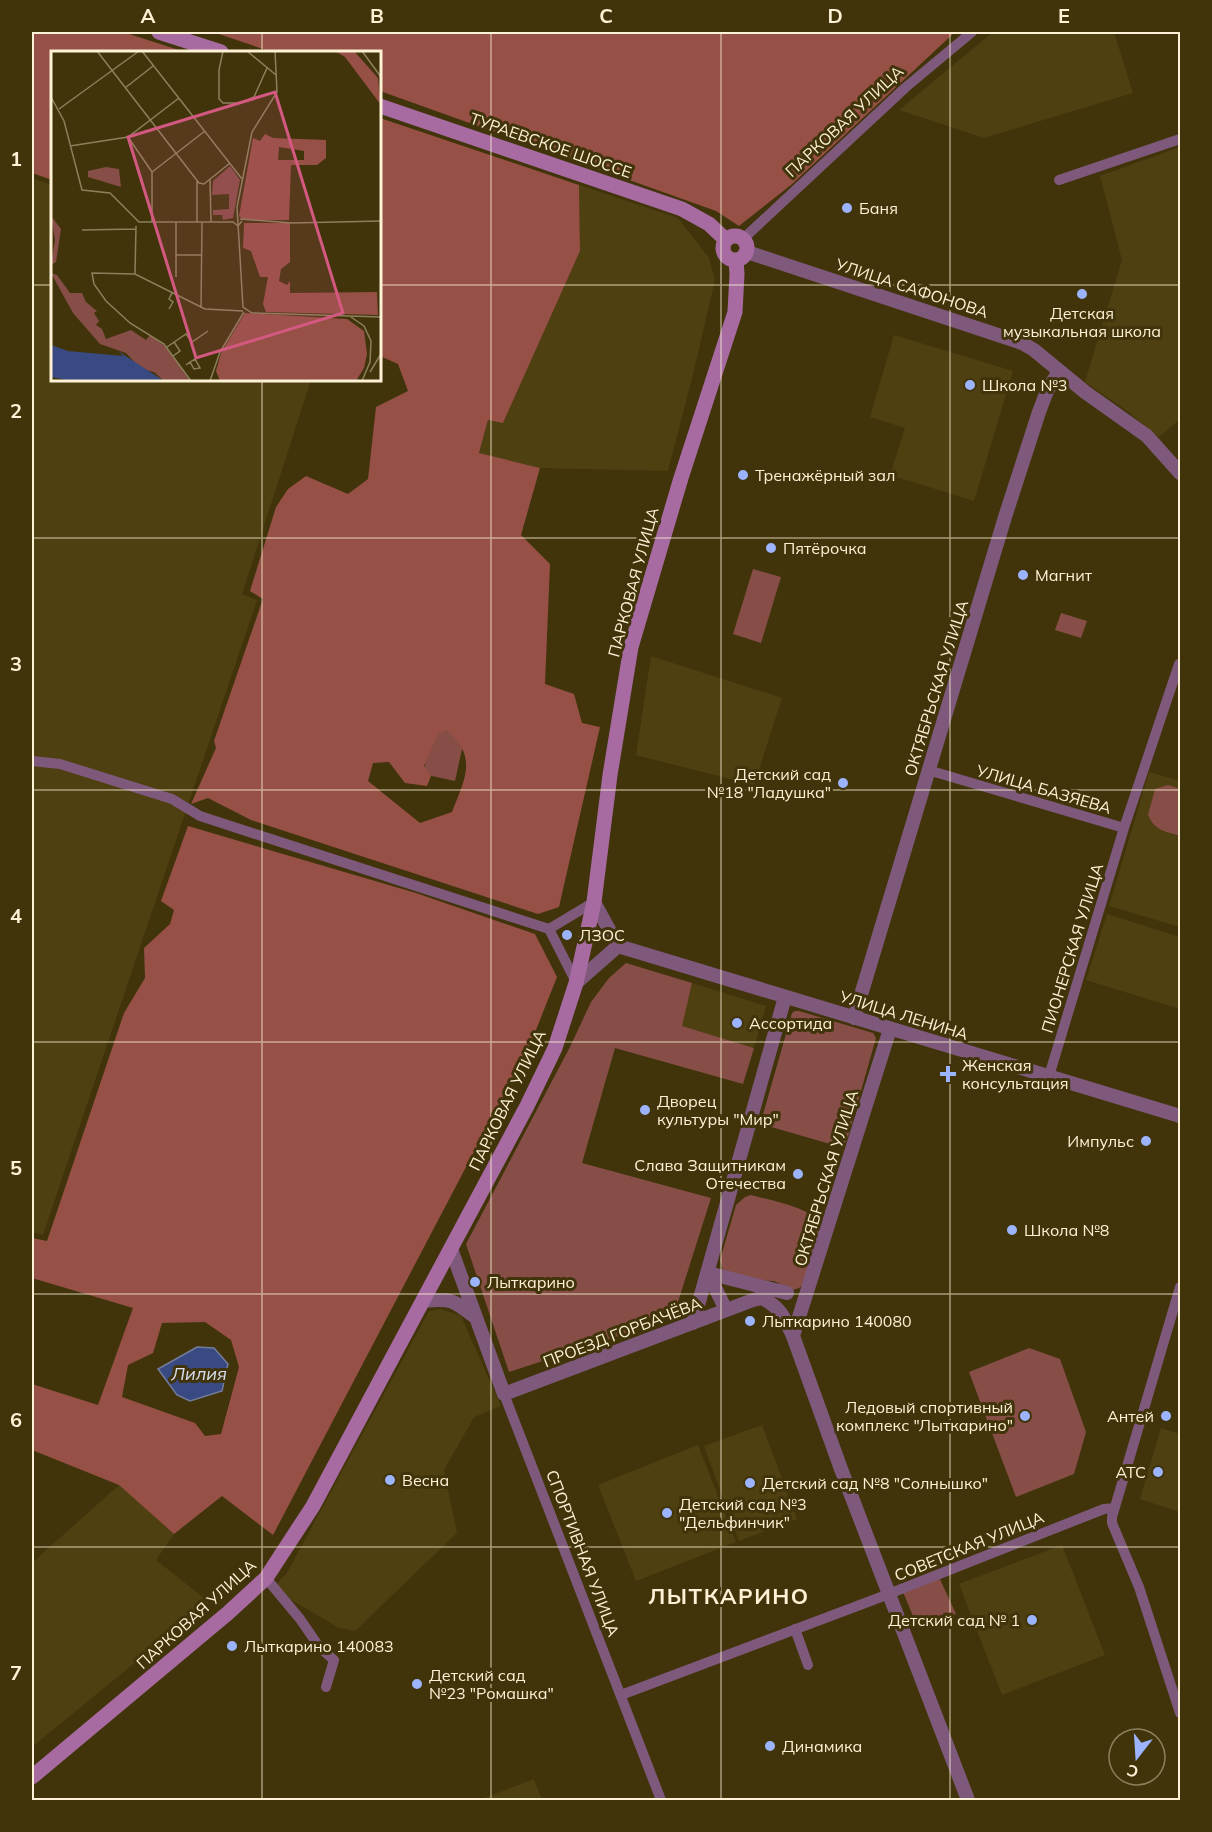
<svg xmlns="http://www.w3.org/2000/svg" width="1212" height="1832" viewBox="0 0 1212 1832" font-family="Mulish,sans-serif">
<rect width="100%" height="100%" fill="#41340b"/>
<path fill="#4f4012" d="M993 32H1114L1133 93 984 138 899 110Z
M1180 147V413L1179 420 1159 437 1126 410 1085 382 1122 260 1100 176Z
M32 178 52 185V380H311L242 594 257 600 43 1235 32 1232Z
M579 185 678 218 709 258 715 280 694 370 668 471 540 468 479 454 488 420 503 423 580 251Z
M894 335 1013 371 974 501 890 475 905 428 870 417Z
M651 656 782 698 754 785 636 755Z
M1149 772 1180 781V927L1109 906Z
M1107 914 1180 937V1009L1086 980Z
M692 983 766 1006 754 1048 681 1026Z
M441 1309 461 1316 501 1406 474 1417 444 1470 457 1533 355 1631 339 1628 273 1589 288 1571 429 1311Z
M762 1425 797 1519 739 1541 704 1446Z
M1161 1428 1180 1434V1512L1140 1499Z
M698 1445 736 1542 636 1581 598 1485Z
M119 1485 174 1534 156 1560 209 1602 32 1747V1563Z
M1062 1545 1105 1655 1002 1695 959 1584Z
M534 1779 542 1800H479Z"/>
<path fill="#864e46" d="M753 569 781 577 761 643 733 634Z
M1061 613 1087 621 1081 638 1055 630Z
M435 720 467 727 455 781 423 774Z
M1168 785 1180 789V836C1165 831 1155 831 1148 815L1155 789Z
M626 963 692 983 682 1026 754 1048 743 1084 615 1048 582 1163 711 1198 677 1305 670 1315 662 1322 509 1372 466 1244 570 1047 591 1002 609 978Z
M795 1011H799L873 1033 876 1038 847 1140 844 1144 837 1146 768 1126 762 1118 792 1013Z
M751 1195C768 1200 817 1208 821 1227L804 1284 799 1288 793 1290 774 1281 735 1279 724 1274 720 1260 736 1205 745 1197Z
M1029 1348 1060 1359 1086 1432 1074 1474 1016 1497 969 1372Z
M939 1577 956 1614 918 1628 903 1592Z"/>
<path fill="#965046" fill-rule="evenodd" d="M32 32H123L185 52H52V180L32 173Z
M213 32H955L791 185 739 226 716 211 380 91V52H272Z
M380 118 579 185 580 251 503 423 488 420 479 453 540 468 521 535 550 564 545 684 574 694 582 723 600 727 559 907 538 914 251 820 208 798 191 804 216 748 214 741 263 599 250 591 276 507 288 489 306 476 348 494 368 479 376 407 408 391 398 364 380 356ZM447 730C478 758 465 778 452 812L420 823 368 781 373 763 389 762 405 783 427 786 431 776 424 766 438 734Z
M188 826 416 893 535 934 557 977 530 1045 273 1535 222 1496 174 1534 119 1485 32 1450V1384L98 1405 133 1308 32 1278V1238L47 1241 124 1013 145 978 144 948 170 924 174 910 161 901ZM205 1322 231 1340 239 1367 221 1434 205 1436 195 1423 122 1397 128 1365 153 1353 162 1323Z"/>
<path fill="#394982" stroke="#747c9b" stroke-width="1.5" d="M197 1347 214 1348 228 1364 222 1391 190 1401 177 1395 158 1369Z"/>
<g fill="none" stroke-linecap="round" stroke-linejoin="round">
<path stroke="#7e597b" stroke-width="10" d="M1059 180 1180 139
M743 239 906 87 972 32
M32 761 60 764 172 799 200 816 549 929 576 982
M928 770 1124 828 1179 664
M549 929 594 902
M1049 1076 1124 828
M1180 1287 1112 1517V1523L1139 1587 1180 1713
M504 1394 661 1800
M266 1578 300 1619 320 1648 334 1660 326 1687
M795 1629 808 1665
M621 1695 881 1597 1104 1509 1114 1508"/>
<path stroke="#7e597b" stroke-width="14" d="M747 252 1022 343 1034 350 1085 392 1147 436 1180 473
M594 902 618 946 1180 1116
M576 983 618 946
M854 1018 1005 517 1039 412 1047 391 1059 371
M451 1249 504 1394 753 1300 762 1298C781 1308 784 1317 793 1336L841 1469 968 1800
M708 1273 787 1293
M708 1273 726 1310
M423 1301C452 1298 453 1300 475 1317
M693 1323 785 997
M793 1336 890 1029"/>
<path stroke="#a76ba2" stroke-width="15" d="M159 32 221 52
M380 106 682 209 709 224 726 240
M723 248a12 12 0 1 1 24 0a12 12 0 1 1-24 0Z
M32 1777 228 1613 266 1578 313 1506 527 1106 555 1048 576 983 594 902 610 775 631 647 681 478 735 312 737 274 736 261"/>
</g>
<path fill="none" stroke="#fdf2d5" stroke-width="1.5" stroke-opacity="0.55" d="M262 32V52M491 32V1800M721 32V1800M950 32V1800M32 285H52M380 285H1180M262 380V1800M32 538H1180M32 790H1180M32 1042H1180M32 1294H1180M32 1547H1180"/>
<g fill="#9cb4fd" stroke="#41340b" stroke-width="2">
<circle cx="847" cy="208" r="6"/>
<circle cx="1082" cy="294" r="6"/>
<circle cx="970" cy="385" r="6"/>
<circle cx="743" cy="475" r="6"/>
<circle cx="771" cy="548" r="6"/>
<circle cx="1023" cy="575" r="6"/>
<circle cx="843" cy="783" r="6"/>
<circle cx="567" cy="935" r="6"/>
<circle cx="737" cy="1023" r="6"/>
<path d="M945 1065h6v6h6v6h-6v6h-6v-6h-6v-6h6z"/>
<circle cx="645" cy="1110" r="6"/>
<circle cx="1146" cy="1141" r="6"/>
<circle cx="798" cy="1174" r="6"/>
<circle cx="1012" cy="1230" r="6"/>
<circle cx="475" cy="1282" r="6"/>
<circle cx="750" cy="1321" r="6"/>
<circle cx="1025" cy="1416" r="6"/>
<circle cx="1166" cy="1416" r="6"/>
<circle cx="1158" cy="1472" r="6"/>
<circle cx="390" cy="1480" r="6"/>
<circle cx="750" cy="1483" r="6"/>
<circle cx="667" cy="1513" r="6"/>
<circle cx="1032" cy="1620" r="6"/>
<circle cx="232" cy="1646" r="6"/>
<circle cx="417" cy="1684" r="6"/>
<circle cx="770" cy="1746" r="6"/>
</g>
<g text-anchor="middle" dominant-baseline="central" stroke-width="6" stroke-linejoin="round" paint-order="stroke">
<g font-size="16" fill="#fdf2d5" stroke="#41340b">
<text transform="translate(844 121) rotate(-43)">ПАРКОВАЯ УЛИЦА</text>
<text transform="translate(551 145) rotate(19)">ТУРАЕВСКОЕ ШОССЕ</text>
<text transform="translate(912 288) rotate(18)">УЛИЦА САФОНОВА</text>
<text transform="translate(633 582) rotate(-75)">ПАРКОВАЯ УЛИЦА</text>
<text transform="translate(936 688) rotate(-73)">ОКТЯБРЬСКАЯ УЛИЦА</text>
<text transform="translate(1044 789) rotate(16)">УЛИЦА БАЗЯЕВА</text>
<text transform="translate(1072 948) rotate(-73)">ПИОНЕРСКАЯ УЛИЦА</text>
<text transform="translate(904 1015) rotate(17)">УЛИЦА ЛЕНИНА</text>
<text transform="translate(507 1100) rotate(-64)">ПАРКОВАЯ УЛИЦА</text>
<text transform="translate(826 1178) rotate(-73)">ОКТЯБРЬСКАЯ УЛИЦА</text>
<text transform="translate(622 1332) rotate(-21)">ПРОЕЗД ГОРБАЧЁВА</text>
<text transform="translate(969 1546) rotate(-22)">СОВЕТСКАЯ УЛИЦА</text>
<text transform="translate(583 1553) rotate(69)">СПОРТИВНАЯ УЛИЦА</text>
<text transform="translate(196 1614) rotate(-42)">ПАРКОВАЯ УЛИЦА</text>
</g>
<g font-size="16" fill="#fdf2d5" stroke="#41340b" text-anchor="start">
<text x="859" y="208">Баня</text>
<text x="1082" y="313" text-anchor="middle">Детская<tspan x="1082" dy="18">музыкальная школа</tspan></text>
<text x="982" y="385">Школа №3</text>
<text x="755" y="475">Тренажёрный зал</text>
<text x="783" y="548">Пятёрочка</text>
<text x="1035" y="575">Магнит</text>
<text x="831" y="774" text-anchor="end">Детский сад<tspan x="831" dy="18">№18 "Ладушка"</tspan></text>
<text x="579" y="935">ЛЗОС</text>
<text x="749" y="1023">Ассортида</text>
<text x="962" y="1065">Женская<tspan x="962" dy="18">консультация</tspan></text>
<text x="657" y="1101">Дворец<tspan x="657" dy="18">культуры "Мир"</tspan></text>
<text x="1134" y="1141" text-anchor="end">Импульс</text>
<text x="786" y="1165" text-anchor="end">Слава Защитникам<tspan x="786" dy="18">Отечества</tspan></text>
<text x="1024" y="1230">Школа №8</text>
<text x="487" y="1282">Лыткарино</text>
<text x="762" y="1321">Лыткарино 140080</text>
<text x="1013" y="1407" text-anchor="end">Ледовый спортивный<tspan x="1013" dy="18">комплекс "Лыткарино"</tspan></text>
<text x="1154" y="1416" text-anchor="end">Антей</text>
<text x="1146" y="1472" text-anchor="end">АТС</text>
<text x="402" y="1480">Весна</text>
<text x="762" y="1483">Детский сад №8 "Солнышко"</text>
<text x="679" y="1504">Детский сад №3<tspan x="679" dy="18">"Дельфинчик"</tspan></text>
<text x="1020" y="1620" text-anchor="end">Детский сад № 1</text>
<text x="244" y="1646">Лыткарино 140083</text>
<text x="429" y="1675">Детский сад<tspan x="429" dy="18">№23 "Ромашка"</tspan></text>
<text x="782" y="1746">Динамика</text>
</g>
<g font-size="18" font-style="italic" fill="#d9e0f2" stroke="#41340b">
<text x="199" y="1373">Лилия</text>
</g>
<g font-size="22" font-weight="bold" letter-spacing="1.5" fill="#fdf2d5" stroke="#41340b">
<text x="729" y="1596">ЛЫТКАРИНО</text>
</g>
</g>
<g transform="translate(51 51)">
<rect width="330" height="330" fill="#41340b"/>
<path d="M179 115 189 129 182 167 172 169 171 164H162V159L178 158V143L161 144 162 130ZM55 116 68 118 70 136 37 126V120ZM0 165 10 178 5 211 0 214 4 189ZM0 222 6 224 19 242H31L35 251 46 260 43 262 48 270 45 274 51 278 55 288 80 279 95 289 99 284 115 296 139 330H113L103 321 90 318 75 302 49 293 22 262Z" fill="#864e46"/>
<path d="M284 0H303L327 27 330 54 294 6ZM214 83 222 87 275 89V107L266 114H240L238 169H192L188 165 202 87 209 90ZM228 96 253 100V109H227ZM193 172H239V211L230 218 228 230 236 234 239 230V242L326 241 327 264 215 261 212 253 217 226H209L200 200 192 197ZM194 262 296 268 313 280 316 303 313 317 305 330H169L165 320 170 302Z" fill="#965046" fill-rule="evenodd"/>
<path d="M0 294 17 300 72 305 67 300 113 330H22L0 326Z" fill="#394982"/>
<path fill="none" stroke="#8c805c" stroke-width="1.5" d="M46 0 148 132 153 133 179 112M91 0 191 128M172 0 168 19V48L172 52H190L203 46 216 17M196 0 225 24M224 0 226 41 201 81 186 156 192 256 201 262 330 266M311 0 330 26M74 37 102 15M0 46 13 70 31 139 59 142 88 171H182L187 175 191 170M8 58 88 0M77 86 101 121M19 95 77 86 128 47M101 121 154 80M101 121V171M159 128 160 171M189 168 241 172 330 170M125 171V204M146 171V130M31 179 85 178M84 223 85 175M125 226V204H151M150 257 151 171M118 258 122 251 118 248 121 242M300 266 313 275 320 290 319 311 311 330M116 296 135 283 141 291 157 280M122 305 129 300 123 291M135 314 139 311 144 308 149 317 143 318 139 311M319 321 330 303M140 330 113 293 79 272 55 250 43 233 41 222 84 223 154 258 192 260M159 330 169 301 193 261"/>
<path fill="#d45980" fill-opacity="0.15" stroke="#d45980" stroke-width="3" d="M224 41 292 262 145 307 77 86Z"/>
<rect width="330" height="330" fill="none" stroke="#fdf2d5" stroke-width="3"/>
</g>
<rect width="1212" height="1832" fill="none" stroke="#41340b" stroke-width="66"/>
<g transform="translate(1137 1757) rotate(197)"><circle r="28" fill="#41340b" stroke="#8c805c" stroke-width="1.5"/>
<path d="M0-4.5L10 22L0 15L-10 22Z" fill="#9cb4fd"/>
<text y="-9" font-size="16" font-weight="bold" text-anchor="middle" fill="#fdf2d5">С</text>
</g>
<rect x="33" y="33" width="1146" height="1766" fill="none" stroke="#fdf2d5" stroke-width="2"/>
<g font-size="20" text-anchor="middle" font-weight="bold" fill="#fdf2d5">
<text x="148" y="23">A</text>
<text x="377" y="23">B</text>
<text x="606" y="23">C</text>
<text x="835" y="23">D</text>
<text x="1064" y="23">E</text>
<text x="16" y="166">1</text>
<text x="16" y="418">2</text>
<text x="16" y="671">3</text>
<text x="16" y="923">4</text>
<text x="16" y="1175">5</text>
<text x="16" y="1427">6</text>
<text x="16" y="1680">7</text>
</g>
</svg>
